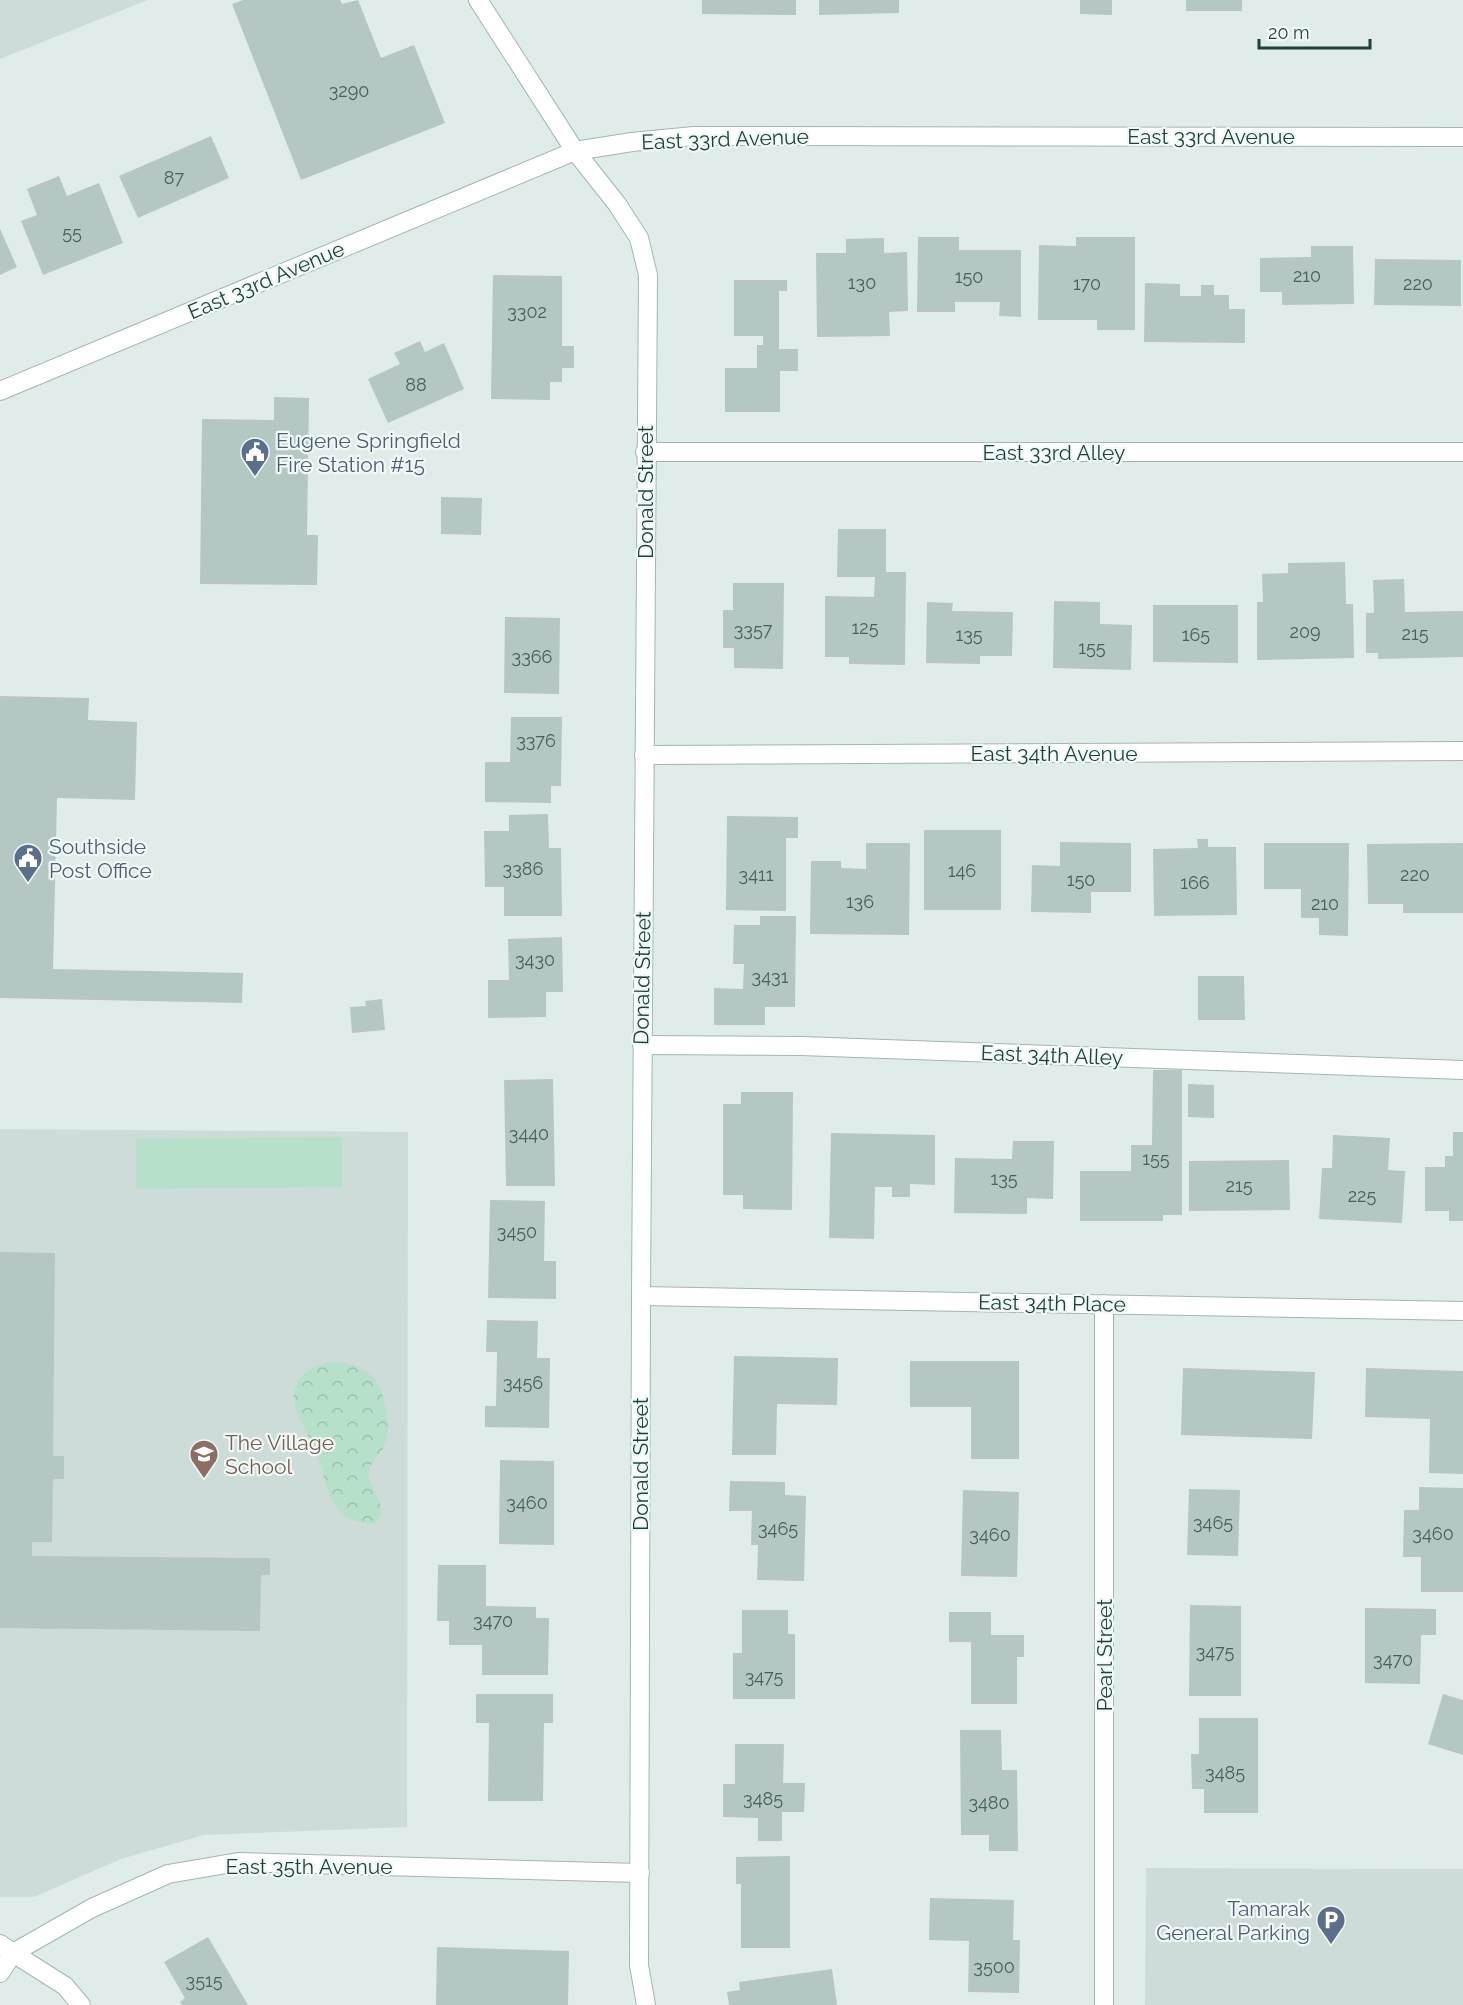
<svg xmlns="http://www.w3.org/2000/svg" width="1463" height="2005" viewBox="0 0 1463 2005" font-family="Raleway,sans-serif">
<defs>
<pattern id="park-crowns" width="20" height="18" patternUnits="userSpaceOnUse" patternTransform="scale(1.5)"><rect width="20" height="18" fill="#b6e0ca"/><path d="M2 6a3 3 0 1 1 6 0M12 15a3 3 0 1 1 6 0" fill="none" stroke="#9cc1ae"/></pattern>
</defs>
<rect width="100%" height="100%" fill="#e0ece9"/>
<path fill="#cedcd9" d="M0 0H148L0 59Z
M0 1129 408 1132 407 1827 204 1835 121 1859 34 1897H0Z
M1146 1868 1463 1869V2005H1145Z"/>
<path fill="url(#park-crowns)" d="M338 1361C349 1364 360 1366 369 1373 384 1383 392 1426 386 1442 382 1454 369 1462 369 1474 369 1492 394 1510 374 1524 360 1524 345 1520 337 1508 326 1494 324 1473 318 1457 312 1442 304 1429 298 1415 284 1382 308 1363 338 1361Z"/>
<path fill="#b6e0ca" d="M342 1137V1187L136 1189V1138Z"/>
<path fill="#b5c7c3" d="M243 0H340L342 4 358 0 381 58 414 45 445 123 301 180 232 4Z
M702 0H796V15L702 14Z
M819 0H899V13L819 15Z
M1080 0H1112V15L1080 14Z
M1186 0H1242V11H1186Z
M211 136 229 178 138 218 119 176Z
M59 176 67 196 99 183 123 243 43 275 21 221 37 215 27 189Z
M0 229 17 267 0 275Z
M918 237H959V250H1021V317L999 316 1000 302H955V312H917Z
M1076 237H1135V330H1097V320H1038L1039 245 1076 246Z
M884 238V253L907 252 908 311 889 312 890 336 817 337 816 253H846V239Z
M1311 246H1353L1354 304 1282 305V292H1260V258L1311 257Z
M1375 259 1461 260V306L1374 305Z
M493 275 562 276V346H574V368H562V382H550V400L491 399Z
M734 280H787V291H779V349H798V371H780V412H725V368H757V345H763V336H734Z
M1145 283 1180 284V296H1201V285H1214V295H1229V309H1245V343L1144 342Z
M420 341 425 352 444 343 464 389 388 423 368 379 400 364 394 353Z
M274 397 309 398 307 535H318L317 585 200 584 202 419 274 420Z
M441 497 482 498 481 535 441 534Z
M838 529H886V572H906L905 665 849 664V657H825V596L874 597 875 577H837Z
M1345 562 1346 604H1353L1354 658 1257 660V602H1263L1262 574 1288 573V563Z
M1404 579 1405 612 1463 611V657L1378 659V653H1366V613H1374L1373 580Z
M733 583H784L783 669 734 668V648H723V610H733Z
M1054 601 1100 602V624L1132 625 1131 670 1053 668Z
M927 602 953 603 952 611 1013 612 1012 656H980V664L926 663Z
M1153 605H1238V663L1153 662Z
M505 617 560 618 559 694 504 693Z
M0 696 89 698 88 720 137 722 135 800 57 798 53 969 243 973 242 1003 0 998Z
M511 717H562L561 786H551V803L485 802V762H510Z
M548 814 549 848H561L562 916H504V887H485L484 831H509V815Z
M727 816 798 817V838H786V911L726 910Z
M924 830H1001V910H924Z
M1197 839H1208V847H1236L1237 915 1154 916 1153 849 1198 848Z
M1060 842 1131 843V892H1091V913L1031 912 1032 865 1060 866Z
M866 843H910L909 935 810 934 811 861H841V868L866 869Z
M1264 843H1349L1348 936 1319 935V918H1301V889H1264Z
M1463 843V913H1403V904H1368L1367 844Z
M760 916H796L795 1007H765V1025H714V988L743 989 744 964H733L734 925H760Z
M562 937 563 992H546V1017L488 1018V980H509L508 939Z
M1198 976H1244L1245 1020H1198Z
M382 999 385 1030 352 1033 350 1007 366 1006 365 1001Z
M1153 1070H1182V1215H1163V1221H1080V1171H1131V1145H1152Z
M553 1079 555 1186H506L504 1080Z
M1188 1084 1214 1085V1118L1188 1117Z
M741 1092H793L792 1210 743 1209V1195H723V1104H741Z
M1453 1132H1463V1221H1449V1211H1425V1167H1445V1156H1453Z
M831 1133 935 1135V1185L910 1184V1197H892V1187H875L874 1239 829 1238Z
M1333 1135 1390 1138 1388 1170 1405 1171 1402 1223 1319 1219 1322 1168H1332Z
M1013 1141H1054L1053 1199 1027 1198V1214L954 1213 955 1158 1012 1159Z
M1289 1160 1290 1210 1189 1211V1161Z
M490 1200 545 1201 544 1261H556V1299L488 1298Z
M0 1252 55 1253 53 1456H64V1479H53L52 1542H32V1556L270 1558V1575H261L260 1631 0 1628Z
M487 1320 538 1321 537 1358H550L549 1428 485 1427V1406H496L497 1352H486Z
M734 1356 838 1358 837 1405 777 1404 776 1455H732Z
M910 1361H1019V1459H971V1407H910Z
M1183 1368 1315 1372 1312 1439 1181 1435Z
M1366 1368 1463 1371V1474L1429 1473 1430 1419 1365 1417Z
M500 1460 554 1461V1545L499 1544Z
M730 1481 785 1482V1495L806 1496 804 1581 757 1580 758 1545H751L752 1511H729Z
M1419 1487 1463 1488V1592H1421V1557H1403L1404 1510H1419Z
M1189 1489 1240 1490 1238 1556 1187 1555Z
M963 1490 1019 1492 1017 1577 961 1576Z
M438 1565H486V1606L536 1607V1618H549L548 1675H482V1645H449V1621H437Z
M1190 1605 1241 1606V1696H1189Z
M1365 1608 1436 1609V1635H1421L1420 1684 1365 1683Z
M742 1610H788V1634H795V1699H733V1653H742Z
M949 1612H991V1635H1024V1657H1017V1704H971V1642H949Z
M476 1694H553V1723H544L543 1801H488L489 1723H476Z
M1443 1694 1463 1700V1755L1428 1744Z
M1199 1718H1258V1813H1204V1789H1192L1191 1754H1199Z
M960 1730H1001L1002 1770H1017L1018 1851H989V1835H961Z
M735 1744H784L783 1783H805L804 1812H782V1841H758V1818L723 1817V1784H735Z
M790 1856V1948H741V1884H736V1857Z
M930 1898 1014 1900 1013 1940H1020L1019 1993 968 1992 969 1941 929 1940Z
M208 1937 248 2005H182L180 2002 185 1998 164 1962Z
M437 1947 569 1951 568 2005H436Z
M832 1969 837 2005H729L727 1992 740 1990 739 1982Z"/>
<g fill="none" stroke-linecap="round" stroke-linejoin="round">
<g stroke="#a2b5b2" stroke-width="20">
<path id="lane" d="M645 452H1463
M642 1045 801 1046 1463 1070"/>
</g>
<g stroke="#a2b5b2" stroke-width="20">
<path id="street" d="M0 391 575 151 632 142 694 136 1463 137
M644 755 1463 751
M641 1296 1463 1311
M1104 1304V2005
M0 1944 13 1953 92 1908 168 1874 238 1862 640 1873
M0 1973 13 1953 65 1986 81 2005"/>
</g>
<g stroke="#9db9b5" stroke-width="20">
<path id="secondary" d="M478 0 575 151 617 204 639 238 648 275 641 1296 639 1965 646 2005"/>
</g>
<use href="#lane" stroke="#fff" stroke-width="18"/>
<use href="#street" stroke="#fff" stroke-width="18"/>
<use href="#secondary" stroke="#fff" stroke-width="18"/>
</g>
<defs>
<g id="civic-pin" transform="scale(1.5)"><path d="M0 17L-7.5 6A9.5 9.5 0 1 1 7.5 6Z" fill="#5c6f8a" stroke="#f0f9f6"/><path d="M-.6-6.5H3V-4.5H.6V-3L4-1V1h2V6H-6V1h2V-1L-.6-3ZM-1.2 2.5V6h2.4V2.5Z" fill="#fff"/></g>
<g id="school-pin" transform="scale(1.5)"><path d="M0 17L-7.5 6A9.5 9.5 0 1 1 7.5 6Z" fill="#8d6e63" stroke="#f0f9f6"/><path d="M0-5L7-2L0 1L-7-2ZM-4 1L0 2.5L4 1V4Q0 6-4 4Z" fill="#fff"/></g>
<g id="parking-pin" transform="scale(1.5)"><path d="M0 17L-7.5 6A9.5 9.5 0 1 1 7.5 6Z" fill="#5c6f8a" stroke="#f0f9f6"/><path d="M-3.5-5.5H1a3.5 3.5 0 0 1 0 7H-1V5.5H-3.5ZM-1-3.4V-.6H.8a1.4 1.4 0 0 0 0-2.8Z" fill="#fff"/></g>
</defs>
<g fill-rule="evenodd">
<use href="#civic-pin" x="255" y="452"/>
<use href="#civic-pin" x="28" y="858"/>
<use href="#school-pin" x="204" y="1454"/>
<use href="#parking-pin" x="1331" y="1920"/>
</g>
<g text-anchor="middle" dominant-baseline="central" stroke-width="4.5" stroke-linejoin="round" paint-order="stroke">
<g font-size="18" fill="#44615e">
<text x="349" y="90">3290</text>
<text x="174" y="177">87</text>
<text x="72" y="232">55</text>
<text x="1307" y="275">210</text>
<text x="969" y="276">150</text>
<text x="862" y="282">130</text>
<text x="1087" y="283">170</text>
<text x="1418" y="283">220</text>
<text x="527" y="311">3302</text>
<text x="416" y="384">88</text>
<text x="865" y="627">125</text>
<text x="753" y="629">3357</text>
<text x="1305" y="631">209</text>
<text x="1415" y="633">215</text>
<text x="969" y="634">135</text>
<text x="1196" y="634">165</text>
<text x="1092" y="647">155</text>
<text x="532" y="656">3366</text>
<text x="536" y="740">3376</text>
<text x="523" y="868">3386</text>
<text x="962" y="870">146</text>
<text x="756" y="874">3411</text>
<text x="1415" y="874">220</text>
<text x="1081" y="879">150</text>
<text x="1195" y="882">166</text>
<text x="860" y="901">136</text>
<text x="1325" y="903">210</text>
<text x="535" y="959">3430</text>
<text x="770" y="976">3431</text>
<text x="529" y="1133">3440</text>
<text x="1156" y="1158">155</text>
<text x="1004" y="1178">135</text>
<text x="1239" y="1185">215</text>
<text x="1362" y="1195">225</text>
<text x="517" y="1231">3450</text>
<text x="523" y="1382">3456</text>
<text x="527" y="1502">3460</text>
<text x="1213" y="1522">3465</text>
<text x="778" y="1528">3465</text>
<text x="1433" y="1533">3460</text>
<text x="990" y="1534">3460</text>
<text x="493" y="1620">3470</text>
<text x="1215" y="1651">3475</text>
<text x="1393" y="1659">3470</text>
<text x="764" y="1676">3475</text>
<text x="1225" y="1772">3485</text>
<text x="763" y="1798">3485</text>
<text x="989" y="1802">3480</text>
<text x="994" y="1966">3500</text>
<text x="204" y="1980">3515</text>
</g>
<g font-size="21" fill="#1f3f3d" stroke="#f0f9f6">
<text x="1211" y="136">East 33rd Avenue</text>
<text transform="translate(725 139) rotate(-2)">East 33rd Avenue</text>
<text transform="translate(266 280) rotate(-23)">East 33rd Avenue</text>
<text x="1054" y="452">East 33rd Alley</text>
<text transform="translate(645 492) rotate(-90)">Donald Street</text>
<text x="1054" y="753">East 34th Avenue</text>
<text transform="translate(642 978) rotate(-89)">Donald Street</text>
<text transform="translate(1052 1055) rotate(2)">East 34th Alley</text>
<text transform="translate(1052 1303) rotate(1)">East 34th Place</text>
<text transform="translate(640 1464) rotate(-90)">Donald Street</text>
<text transform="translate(1104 1655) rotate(-90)">Pearl Street</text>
<text x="309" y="1866">East 35th Avenue</text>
</g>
<g font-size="21" fill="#4e5e75" stroke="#f0f9f6" text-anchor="start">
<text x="276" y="440">Eugene Springfield<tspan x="276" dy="24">Fire Station #15</tspan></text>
<text x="49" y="846">Southside<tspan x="49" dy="24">Post Office</tspan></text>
<text x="1310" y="1908" text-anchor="end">Tamarak<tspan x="1310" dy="24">General Parking</tspan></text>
</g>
<g font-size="21" fill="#785e54" stroke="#f0f9f6" text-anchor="start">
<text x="225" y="1442">The Village<tspan x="225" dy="24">School</tspan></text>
</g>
</g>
<path d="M1259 39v9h111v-9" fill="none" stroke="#1f3f3d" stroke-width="3"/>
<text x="1268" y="39" font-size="18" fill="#1f3f3d" stroke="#f0f9f6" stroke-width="4.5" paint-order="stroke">20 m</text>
</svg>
